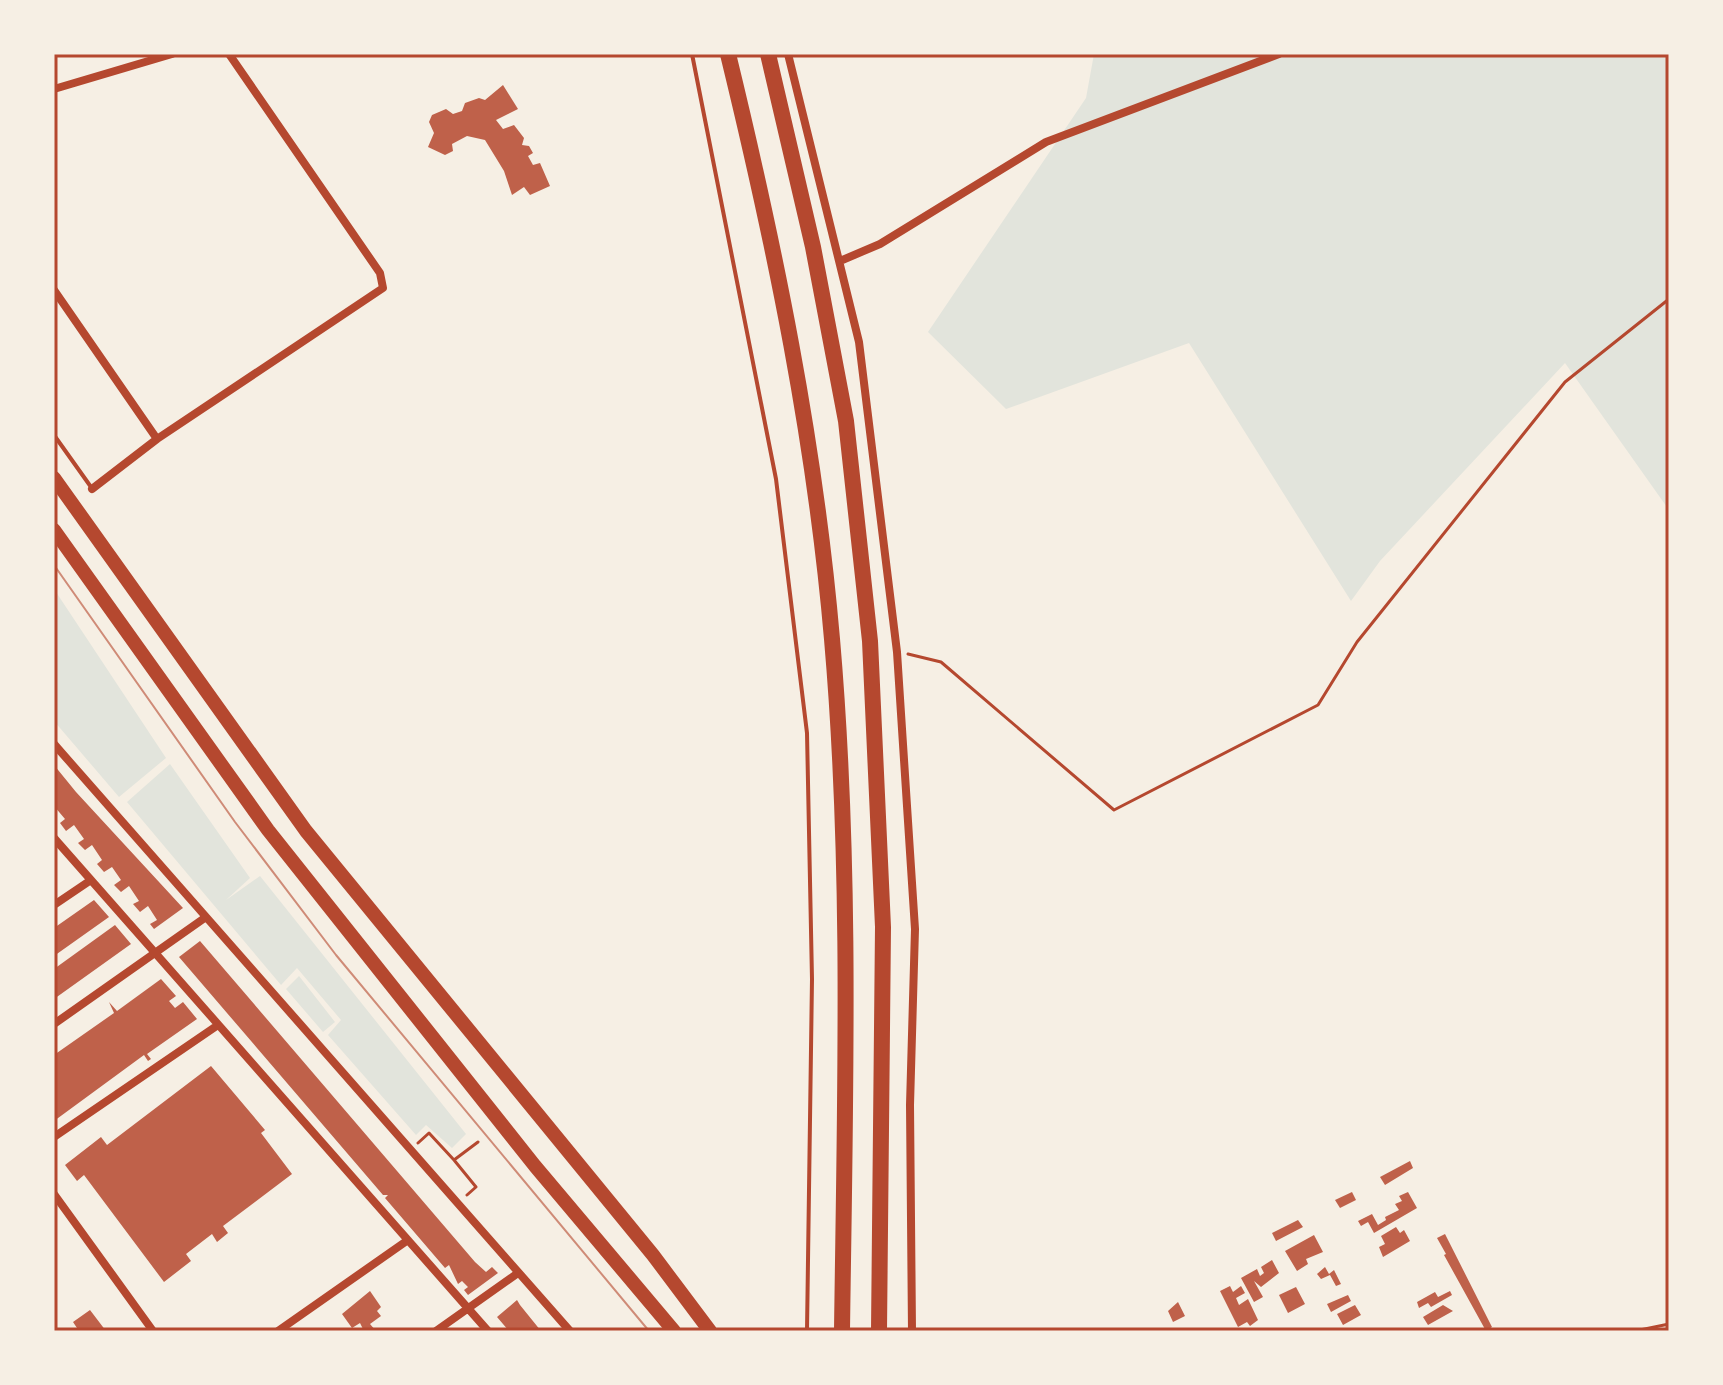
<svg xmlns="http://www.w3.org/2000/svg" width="1723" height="1385" viewBox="0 0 1723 1385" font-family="Arial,sans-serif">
<rect width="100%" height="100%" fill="#f6efe4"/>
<path fill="#e2e4dc" d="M1094 54H1669V510L1565 363 1380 561 1351 601 1189 343 1006 409 928 332 1086 98Z
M54 589 166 758 119 797 54 721Z
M170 764 250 878 226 900 260 876 466 1134 452 1148 426 1125 416 1135 328 1035 341 1020 297 968 281 985 127 802Z
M299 976 335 1022 323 1032 286 989Z"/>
<path fill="#bf614a" d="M503 85 518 109 496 120 503 129 514 125 524 138 522 145 529 146 533 153 528 156 533 165 540 163 550 186 530 195 524 187 512 195 504 171 485 140 467 136 452 144 453 151 445 155 428 147 434 133 429 122 432 115 446 109 453 114 462 111 465 103 479 98 485 100Z
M54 765 76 792 183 908 154 929 150 924 157 920 148 906 140 912 133 904 139 901 129 886 121 892 114 885 121 880 112 867 104 872 97 864 102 860 92 845 85 850 78 843 84 839 74 825 66 831 60 823 65 819 54 806Z
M94 900 109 917 54 956V928Z
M115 925 131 944 54 999V969Z
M200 941 475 1262 486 1272 492 1267 498 1273 468 1295 464 1290 468 1287 462 1281 458 1284 449 1265 445 1268 385 1198 388 1195H383L179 957Z
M161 979 176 996 169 1001 175 1008 183 1002 197 1019 147 1054 151 1059 148 1061 144 1055 54 1121V1055L114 1013 109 1002 117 1011Z
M211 1066 265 1130 261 1133 292 1174 223 1226 228 1233 217 1242 212 1234 186 1254 191 1261 164 1282 84 1175 77 1181 65 1165 101 1137 107 1145Z
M1410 1161 1413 1168 1385 1185 1380 1177Z
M1352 1192 1356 1200 1340 1208 1335 1200Z
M1408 1192 1417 1208 1374 1233 1368 1222 1361 1226 1358 1221 1372 1214 1378 1225 1386 1220 1385 1217 1399 1210 1395 1204 1402 1201 1399 1196Z
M1298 1220 1303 1227 1276 1241 1272 1233Z
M1396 1227 1400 1233 1404 1230 1410 1241 1383 1257 1379 1247 1385 1244 1381 1236Z
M1445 1234 1492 1327 1486 1331 1444 1255 1446 1254 1437 1238Z
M1314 1235 1323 1252 1306 1259 1308 1264 1297 1271 1285 1251Z
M1272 1260 1279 1273 1261 1287 1254 1281 1263 1297 1254 1302 1241 1278 1257 1269 1260 1276 1264 1273 1261 1267Z
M1325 1267 1329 1274 1334 1270 1341 1284 1336 1286 1330 1275 1321 1279 1317 1274Z
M1230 1286 1233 1292 1241 1286 1245 1293 1236 1298 1239 1305 1248 1299 1258 1320 1250 1326 1247 1322 1238 1327 1220 1291Z
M1296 1287 1305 1304 1288 1313 1279 1295Z
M370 1291 381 1307 377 1311 381 1316 370 1324 376 1331H361L363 1329 360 1323 352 1328 342 1314Z
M1450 1291 1452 1295 1431 1307 1428 1303 1419 1308 1417 1302 1435 1292 1438 1297Z
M1348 1295 1351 1301 1331 1312 1327 1304Z
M517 1300 520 1305 541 1331H509L497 1317Z
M1178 1302 1185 1316 1173 1322 1168 1311Z
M1355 1305 1361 1315 1343 1325 1337 1314Z
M1443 1305 1453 1311 1428 1325 1423 1317Z
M90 1310 106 1331H79L73 1322Z"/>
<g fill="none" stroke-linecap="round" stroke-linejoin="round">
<path stroke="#b5482f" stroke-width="3" d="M908 654 941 662 1114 810 1318 705 1357 642 1565 382 1669 299
M418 1143 429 1133 454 1160
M467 1195 476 1187 454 1160 478 1142
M1635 1331 1669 1324"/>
<path stroke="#b5482f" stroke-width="4" d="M692 54 776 479 807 733 812 979 807 1331
M54 435 91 487"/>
<path stroke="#b5482f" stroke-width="8" d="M788 54 859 342 897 652 915 929 910 1105 912 1331
M54 89 172 54
M840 261 880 244 1046 142 1279 54
M54 290 157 439 92 489
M157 439 383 288 380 273 229 54
M54 744 570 1331
M54 838 488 1331
M54 905 91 880
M54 1024 206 917
M54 1137 218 1025
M54 1194 153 1331
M278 1331 408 1240
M436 1331 518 1273"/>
<path stroke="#b5482f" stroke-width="14" d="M54 478 306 831 653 1255 710 1331
M54 530 268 830 535 1166 674 1331"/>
<path stroke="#b5482f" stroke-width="16" d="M728 54C775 247 815 441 832 639 852 869 845 1101 842 1331
M768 54 813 247 846 421 870 641 883 927 879 1331"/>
<path stroke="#cf8b77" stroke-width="2" d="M54 565 235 822 336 955 649 1331"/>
</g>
<rect width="1723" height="1385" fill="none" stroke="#f6efe4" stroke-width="112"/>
<rect x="56" y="56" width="1611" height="1273" fill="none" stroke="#b5482f" stroke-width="3"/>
</svg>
